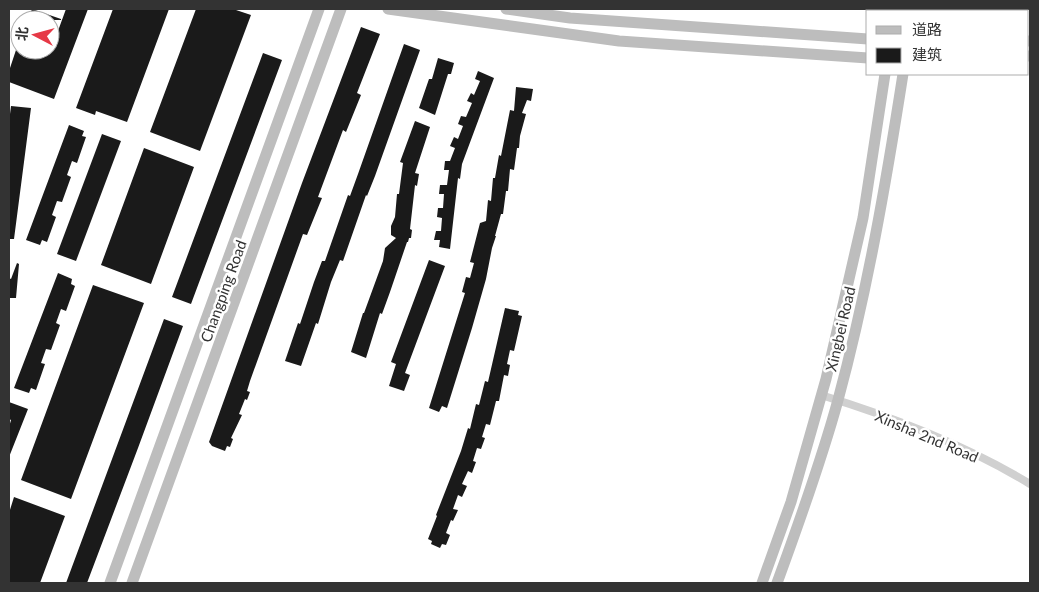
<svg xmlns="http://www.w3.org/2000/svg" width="1039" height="592" viewBox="0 0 1039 592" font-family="Lato,'Noto Sans SC',sans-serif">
<rect width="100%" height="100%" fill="#fff"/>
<path fill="#1a1a1a" d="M32 9 61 19V20H28Z
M66 9H88L54 99 9 82V71L16 50H51Z
M113 9H169L127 122 96 111 95 115 76 108Z
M196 9H233L251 15 200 151 150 132Z
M361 27 380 34 357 93 361 95 346 132 343 130 318 197 322 198 307 235 303 234 250 381 247 391 250 392 247 400 245 399 239 414 242 415 231 438 233 439 230 447 227 446 225 451 212 446 209 442 302 183Z
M404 44 420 50 375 176 367 196 366 195 343 261 340 260 331 282 318 324 316 323 301 366 285 361 298 323 300 324 314 282 322 261H325L348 195 350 196 358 174Z
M263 53 282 60 191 304 172 297Z
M438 58 454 63 451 74H448L435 115 419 108 429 79H432Z
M478 71 494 78 462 164 460 179 458 178 450 249 439 247 440 240H434L436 231H441L442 218 437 217 438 208H443L444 194H439L440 185H447L449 170H444L445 161H450L455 148 450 146 454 137 458 139 463 126 458 124 461 116 466 117 472 103 467 101 471 93 474 95 480 81 475 79Z
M516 87 533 89 531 101 527 100 522 113 526 114 520 136 519 148H517L514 170 510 169 508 191H506L503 214H501L495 236H496L492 248 486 279 472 328 447 408 442 406 439 412 429 408 465 293 462 292 466 277 470 278 474 263 470 262 480 223 486 221 488 200 491 201 493 178H495L499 155 501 156 510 110 514 111Z
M11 106 31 108 14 239H9V122Z
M415 121 430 127 415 173 419 174 417 186 415 185 410 229 412 230 411 238H409L408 242H407L390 292 382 314 380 313 366 358 351 352 363 313H364L383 261 385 248 396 238 391 235V226L395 217 397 194H399L403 163 400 162Z
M69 125 84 131 82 136 86 137 77 163 72 161 67 175 71 177 62 202 57 201 52 215 56 217 47 242 42 240 40 245 26 240Z
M102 134 121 141 76 261 57 254Z
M144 148 194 167 151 284 101 265Z
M429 260 445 266 405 373 410 375 404 391 389 386 396 364 391 362Z
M17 263 19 264 16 298H9V278L11 279Z
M58 273 72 279 71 284 75 286 66 311 61 309 56 323 60 325 51 350 46 349 41 363 45 364 36 390 31 388 29 393 14 388Z
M93 285 144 303 71 499 21 480Z
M505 308 519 311 518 315 522 316 514 351 510 350 507 364 510 365 508 376 504 375 499 401H496L490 425 486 424 482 437 485 438 481 449 477 448 473 461 476 462 472 473 468 471 462 484 467 486 462 497 458 495 453 509 458 510 453 521 451 520 446 533 450 535 446 545 442 544 440 548 431 544 432 541 428 539 437 516 436 515 461 451 468 428 470 429 476 404 479 405 485 381 488 382Z
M164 319 183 326 138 448 87 583H66Z
M9 402 28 409 9 457V427L11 420 9 419Z
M14 497 65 516 40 583H9V513Z"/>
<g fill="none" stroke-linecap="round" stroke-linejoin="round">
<path stroke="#d0d0d0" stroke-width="8" d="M821 395C893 417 966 445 1030 484"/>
<path stroke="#bdbdbd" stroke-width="11" d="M388 9 619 41 868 58
M506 9 570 18 868 39
M894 11V9
M913 11V9
M1028 41H1030
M1028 56H1030
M110 583 319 9
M132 583 341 9
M762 583 791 502 826 379 863 218 885 74
M777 583C799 523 821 462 838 400 867 293 886 183 903 74"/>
</g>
<g text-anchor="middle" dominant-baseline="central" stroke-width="5" stroke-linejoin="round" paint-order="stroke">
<g font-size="15" fill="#333" stroke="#fff">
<text transform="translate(223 291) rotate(-70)">Changping Road</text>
<text transform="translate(840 329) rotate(-77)">Xingbei Road</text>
<text transform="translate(927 436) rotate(23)">Xinsha 2nd Road</text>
</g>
</g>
<rect width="1039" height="592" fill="none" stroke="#333333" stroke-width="20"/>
<rect x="866" y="10" width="162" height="65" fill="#ffffff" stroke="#adadad"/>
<rect x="876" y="26" width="25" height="8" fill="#bdbdbd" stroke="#adadad"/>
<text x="912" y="35" font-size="15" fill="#333333">道路</text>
<rect x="876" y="48" width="25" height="15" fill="#1a1a1a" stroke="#adadad"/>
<text x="912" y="60" font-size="15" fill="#333333">建筑</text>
<g transform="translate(35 35) rotate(276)"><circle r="24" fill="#ffffff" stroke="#adadad"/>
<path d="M0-4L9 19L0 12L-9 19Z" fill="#e63946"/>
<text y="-8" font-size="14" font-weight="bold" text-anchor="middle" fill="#333333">北</text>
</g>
</svg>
